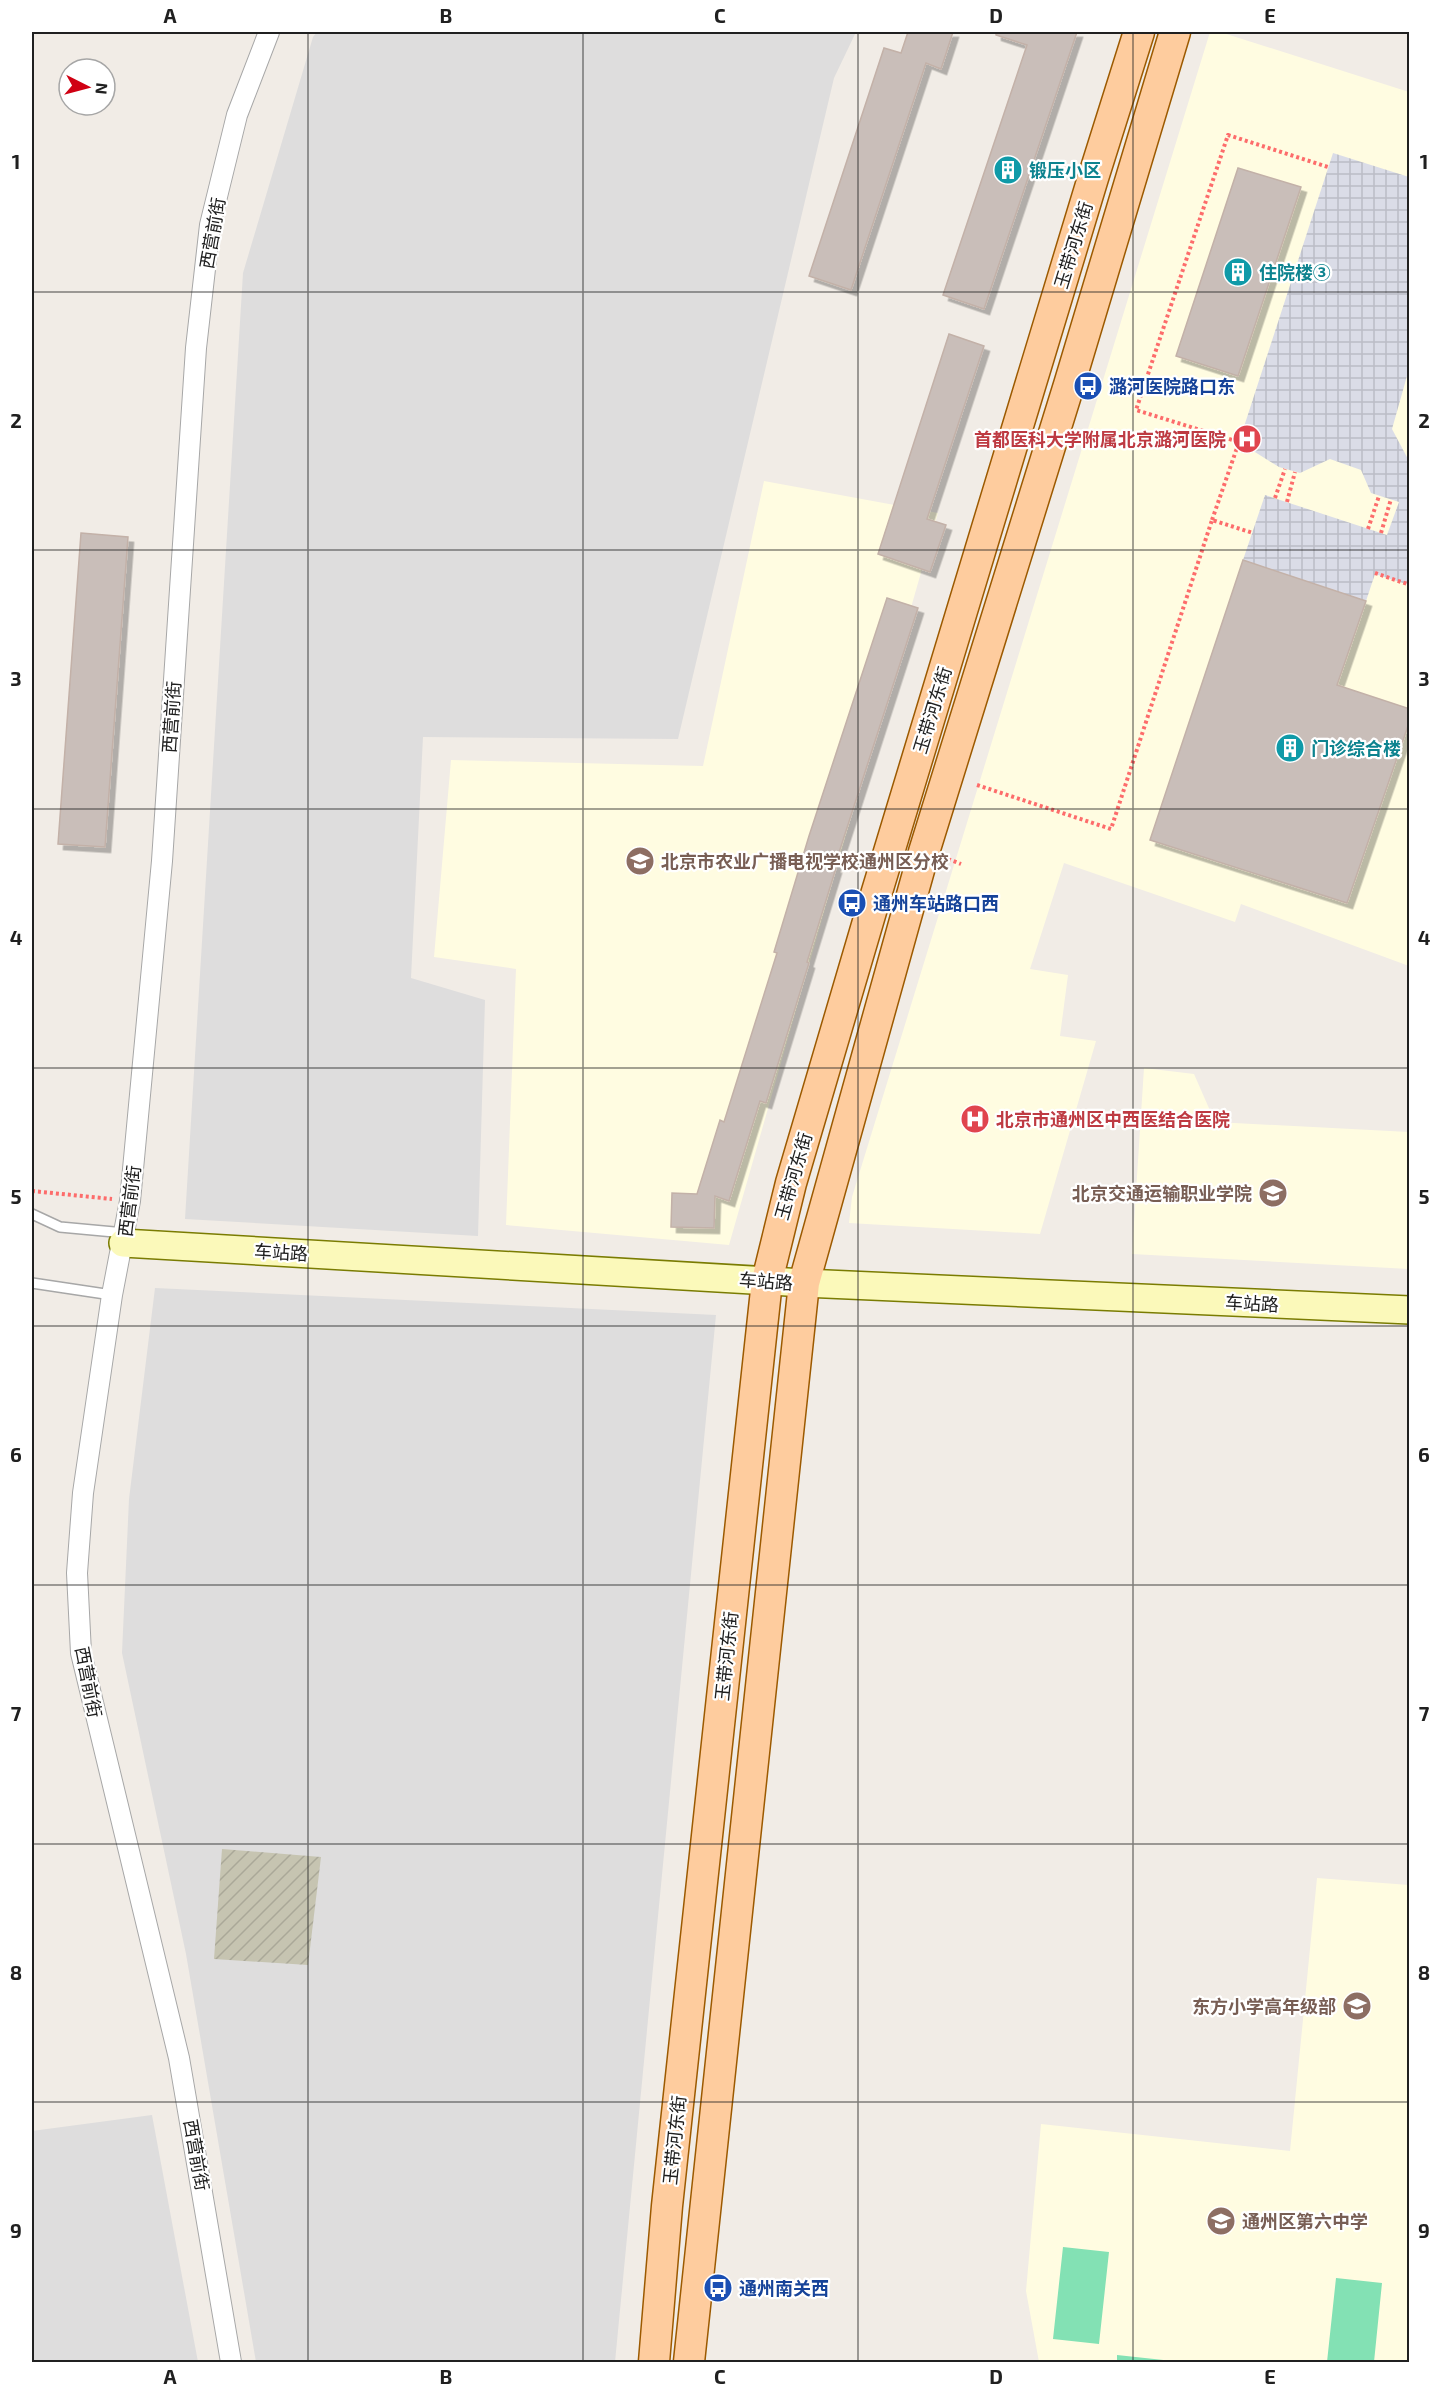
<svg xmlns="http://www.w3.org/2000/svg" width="1441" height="2394" viewBox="0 0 1441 2394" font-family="'Exo 2','Noto Sans SC',sans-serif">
<defs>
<pattern id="construction-furrows" width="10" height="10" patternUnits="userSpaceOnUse" patternTransform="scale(1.5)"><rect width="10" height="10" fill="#c6c4b1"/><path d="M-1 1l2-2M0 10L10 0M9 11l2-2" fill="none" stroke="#aaa898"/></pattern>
<pattern id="plaza-grid" width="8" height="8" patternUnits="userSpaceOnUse" patternTransform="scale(1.5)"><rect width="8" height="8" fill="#dadce7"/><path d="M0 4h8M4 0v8" fill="none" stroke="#bbbcc6"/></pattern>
<filter id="shadow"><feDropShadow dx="5.5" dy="5.5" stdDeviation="0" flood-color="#0004"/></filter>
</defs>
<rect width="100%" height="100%" fill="#f1ece6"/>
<path fill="#dedddd" d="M317 32H856L834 78 678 739 423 737 411 978 485 1000 478 1236 185 1219 243 273 313 37Z
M155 1288 716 1315 615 2362H256L186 1954 122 1653 129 1499Z
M152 2115 198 2362H32V2131Z"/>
<path fill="#fffce1" d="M1210 32H1220L1409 92V966L1241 904 1235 922 1064 863 1030 969 1068 975 1060 1036 1096 1041 1040 1234 849 1223 852 1197Z
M764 481 938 513 729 1245 506 1225 516 969 434 957 451 760 703 766Z
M1144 1068 1194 1074 1215 1122 1409 1132V1269L1132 1254Z
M1317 1878 1409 1885V2362H1039L1026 2291 1041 2124 1290 2151Z"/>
<path fill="url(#construction-furrows)" d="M222 1849 321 1857 308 1965 214 1959Z"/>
<path fill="#83e1b4" d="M1063 2247 1109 2252 1099 2344 1053 2339Z
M1336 2278 1382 2283 1374 2362H1327Z
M1117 2355 1182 2362H1117Z"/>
<path fill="url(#plaza-grid)" d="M1333 153 1409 177V369L1392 429 1409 461V585L1375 574 1366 601 1243 560 1265 495 1387 535 1399 502 1371 493 1361 470 1330 459 1300 473 1279 467 1239 442Z"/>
<path fill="#c9beb9" stroke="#c3b1a8" stroke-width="1.5" filter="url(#shadow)" d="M908 32H953L941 69 926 63 851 290 809 276 884 48 901 53Z
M996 32H1077L984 309 943 295 1027 45 996 35Z
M1238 168 1301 187 1238 376 1176 356Z
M949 334 984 346 927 519 946 525 930 572 878 554Z
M81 533 128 537 105 847 58 844Z
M1243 560 1366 601 1337 685 1410 709V720L1347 903 1150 840Z
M887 598 918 608 834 868H836L807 962 809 963 766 1103 760 1101 729 1201 715 1196 714 1228 671 1227 672 1193 697 1194 720 1120 724 1122 777 953 774 952 809 836Z"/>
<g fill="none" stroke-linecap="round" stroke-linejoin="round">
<g stroke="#a7a7a7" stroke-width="12">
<path id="lane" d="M32 1214 60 1227 125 1233
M32 1283 112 1295"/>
</g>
<g stroke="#a7a7a7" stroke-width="22">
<path id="street" d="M231 2362 179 2058 81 1653 77 1573 83 1493 112 1295 130 1201 162 861 196 348 210 225 237 115 269 32"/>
</g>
<g stroke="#7a7c02" stroke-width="30">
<path id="secondary" d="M123 1243 804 1283 1410 1310"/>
</g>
<g stroke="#9c5a00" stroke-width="33">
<path id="primary" d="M654 2362 667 2206 767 1281 791 1183 872 908 1093 178 1139 32
M689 2362 804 1283 924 852 1069 385 1175 32"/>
</g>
<path stroke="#fd6c6b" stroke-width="4" stroke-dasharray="3 3" stroke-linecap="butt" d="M1275 498 1285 469
M1287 502 1295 472
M1212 520 1239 442 1136 410 1228 135 1328 167
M1368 529 1379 496
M1381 533 1391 499
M1375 573 1410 585
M977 785 1111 829 1212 520 1253 533
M948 859 961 864
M32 1191 112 1199"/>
<use href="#lane" stroke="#fff" stroke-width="9"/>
<use href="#street" stroke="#fff" stroke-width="20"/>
<use href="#secondary" stroke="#fbf9ba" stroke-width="27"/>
<use href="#primary" stroke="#fecc9e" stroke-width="30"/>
</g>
<path fill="none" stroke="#202020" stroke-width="1.5" stroke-opacity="0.55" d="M308 32V2362M583 32V2362M858 32V2362M1133 32V2362M32 292H1410M32 550H1410M32 809H1410M32 1068H1410M32 1326H1410M32 1585H1410M32 1844H1410M32 2102H1410"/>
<defs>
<g id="building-disc" transform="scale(1.5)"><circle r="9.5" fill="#0f9aa8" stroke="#fff"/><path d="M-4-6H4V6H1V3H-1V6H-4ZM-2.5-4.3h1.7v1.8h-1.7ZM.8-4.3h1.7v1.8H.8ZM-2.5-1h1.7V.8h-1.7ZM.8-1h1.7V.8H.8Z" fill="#fff"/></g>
<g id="bus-disc" transform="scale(1.5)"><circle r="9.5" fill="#1a4fb4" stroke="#fff"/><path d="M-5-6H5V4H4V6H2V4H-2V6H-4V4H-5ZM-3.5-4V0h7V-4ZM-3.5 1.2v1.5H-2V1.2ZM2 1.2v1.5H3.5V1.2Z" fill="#fff"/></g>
<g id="hospital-disc" transform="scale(1.5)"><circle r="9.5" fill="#e0444e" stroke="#fff"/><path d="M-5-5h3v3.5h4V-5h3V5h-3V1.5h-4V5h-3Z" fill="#fff"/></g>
<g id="university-disc" transform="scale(1.5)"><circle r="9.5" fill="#8d6e63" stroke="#fff"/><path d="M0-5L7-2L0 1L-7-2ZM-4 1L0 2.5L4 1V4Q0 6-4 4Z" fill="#fff"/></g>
<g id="school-disc" transform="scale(1.5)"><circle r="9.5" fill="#8d6e63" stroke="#fff"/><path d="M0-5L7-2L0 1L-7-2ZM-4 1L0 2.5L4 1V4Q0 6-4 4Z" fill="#fff"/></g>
</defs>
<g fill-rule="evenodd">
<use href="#building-disc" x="1008" y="170"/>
<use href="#building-disc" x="1238" y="272"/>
<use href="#bus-disc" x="1088" y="386"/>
<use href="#hospital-disc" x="1247" y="439"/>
<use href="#building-disc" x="1290" y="748"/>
<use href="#university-disc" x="640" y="861"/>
<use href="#bus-disc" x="852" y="903"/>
<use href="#hospital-disc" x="975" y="1119"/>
<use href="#university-disc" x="1273" y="1193"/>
<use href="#school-disc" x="1357" y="2006"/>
<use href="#school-disc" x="1221" y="2221"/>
<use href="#bus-disc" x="718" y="2288"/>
</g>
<g text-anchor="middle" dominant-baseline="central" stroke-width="4.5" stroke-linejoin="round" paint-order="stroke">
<g font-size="18" font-weight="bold" fill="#0d838f" stroke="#fff" text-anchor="start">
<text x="1029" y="170">锻压小区</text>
<text x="1259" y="272">住院楼③</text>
<text x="1311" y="748">门诊综合楼</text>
</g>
<g font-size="18" fill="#202020" stroke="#fff">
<text transform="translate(212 233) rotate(-80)">西营前街</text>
<text transform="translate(1073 245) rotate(-73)">玉带河东街</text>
<text transform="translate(932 710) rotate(-73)">玉带河东街</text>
<text transform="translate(171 717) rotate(-86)">西营前街</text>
<text transform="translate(793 1176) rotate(-74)">玉带河东街</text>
<text transform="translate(129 1201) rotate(-83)">西营前街</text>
<text transform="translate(281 1252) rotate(3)">车站路</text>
<text transform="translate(766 1281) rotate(4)">车站路</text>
<text transform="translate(1252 1303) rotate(3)">车站路</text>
<text transform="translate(726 1656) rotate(-84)">玉带河东街</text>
<text transform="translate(89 1682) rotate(79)">西营前街</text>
<text transform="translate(674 2140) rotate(-84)">玉带河东街</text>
<text transform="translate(197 2155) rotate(80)">西营前街</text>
</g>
<g font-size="18" font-weight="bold" fill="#164399" stroke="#fff" text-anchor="start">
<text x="1109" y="386">潞河医院路口东</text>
<text x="873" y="903">通州车站路口西</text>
<text x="739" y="2288">通州南关西</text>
</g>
<g font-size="18" font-weight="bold" fill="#be3a42" stroke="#fff" text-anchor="end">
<text x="1226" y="439">首都医科大学附属北京潞河医院</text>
<text x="996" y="1119" text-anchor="start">北京市通州区中西医结合医院</text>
</g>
<g font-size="18" font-weight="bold" fill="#785e54" stroke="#fff" text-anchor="start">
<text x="661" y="861">北京市农业广播电视学校通州区分校</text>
<text x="1252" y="1193" text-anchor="end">北京交通运输职业学院</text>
<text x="1336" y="2006" text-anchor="end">东方小学高年级部</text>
<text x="1242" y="2221">通州区第六中学</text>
</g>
</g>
<rect width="1441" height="2394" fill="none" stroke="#ffffff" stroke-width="66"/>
<g transform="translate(87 87) rotate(96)"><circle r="28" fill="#ffffff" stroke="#a6a6a6" stroke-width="1.5"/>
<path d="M0-4.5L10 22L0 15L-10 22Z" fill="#d00013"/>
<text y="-9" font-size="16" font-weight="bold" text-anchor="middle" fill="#202020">N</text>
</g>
<rect x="33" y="33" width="1375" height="2328" fill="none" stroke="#202020" stroke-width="2"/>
<g font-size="20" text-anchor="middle" font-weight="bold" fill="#202020">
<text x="170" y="23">A</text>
<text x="446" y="23">B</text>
<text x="720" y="23">C</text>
<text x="996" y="23">D</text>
<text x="1270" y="23">E</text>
<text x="16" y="169">1</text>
<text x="1424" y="169">1</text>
<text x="16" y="428">2</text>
<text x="1424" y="428">2</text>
<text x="16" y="686">3</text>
<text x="1424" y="686">3</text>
<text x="16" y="945">4</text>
<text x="1424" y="945">4</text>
<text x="16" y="1204">5</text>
<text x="1424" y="1204">5</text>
<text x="16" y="1462">6</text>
<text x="1424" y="1462">6</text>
<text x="16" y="1721">7</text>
<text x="1424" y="1721">7</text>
<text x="16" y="1980">8</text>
<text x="1424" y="1980">8</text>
<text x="16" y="2238">9</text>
<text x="1424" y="2238">9</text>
<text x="170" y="2384">A</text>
<text x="446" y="2384">B</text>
<text x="720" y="2384">C</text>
<text x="996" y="2384">D</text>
<text x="1270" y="2384">E</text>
</g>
</svg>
